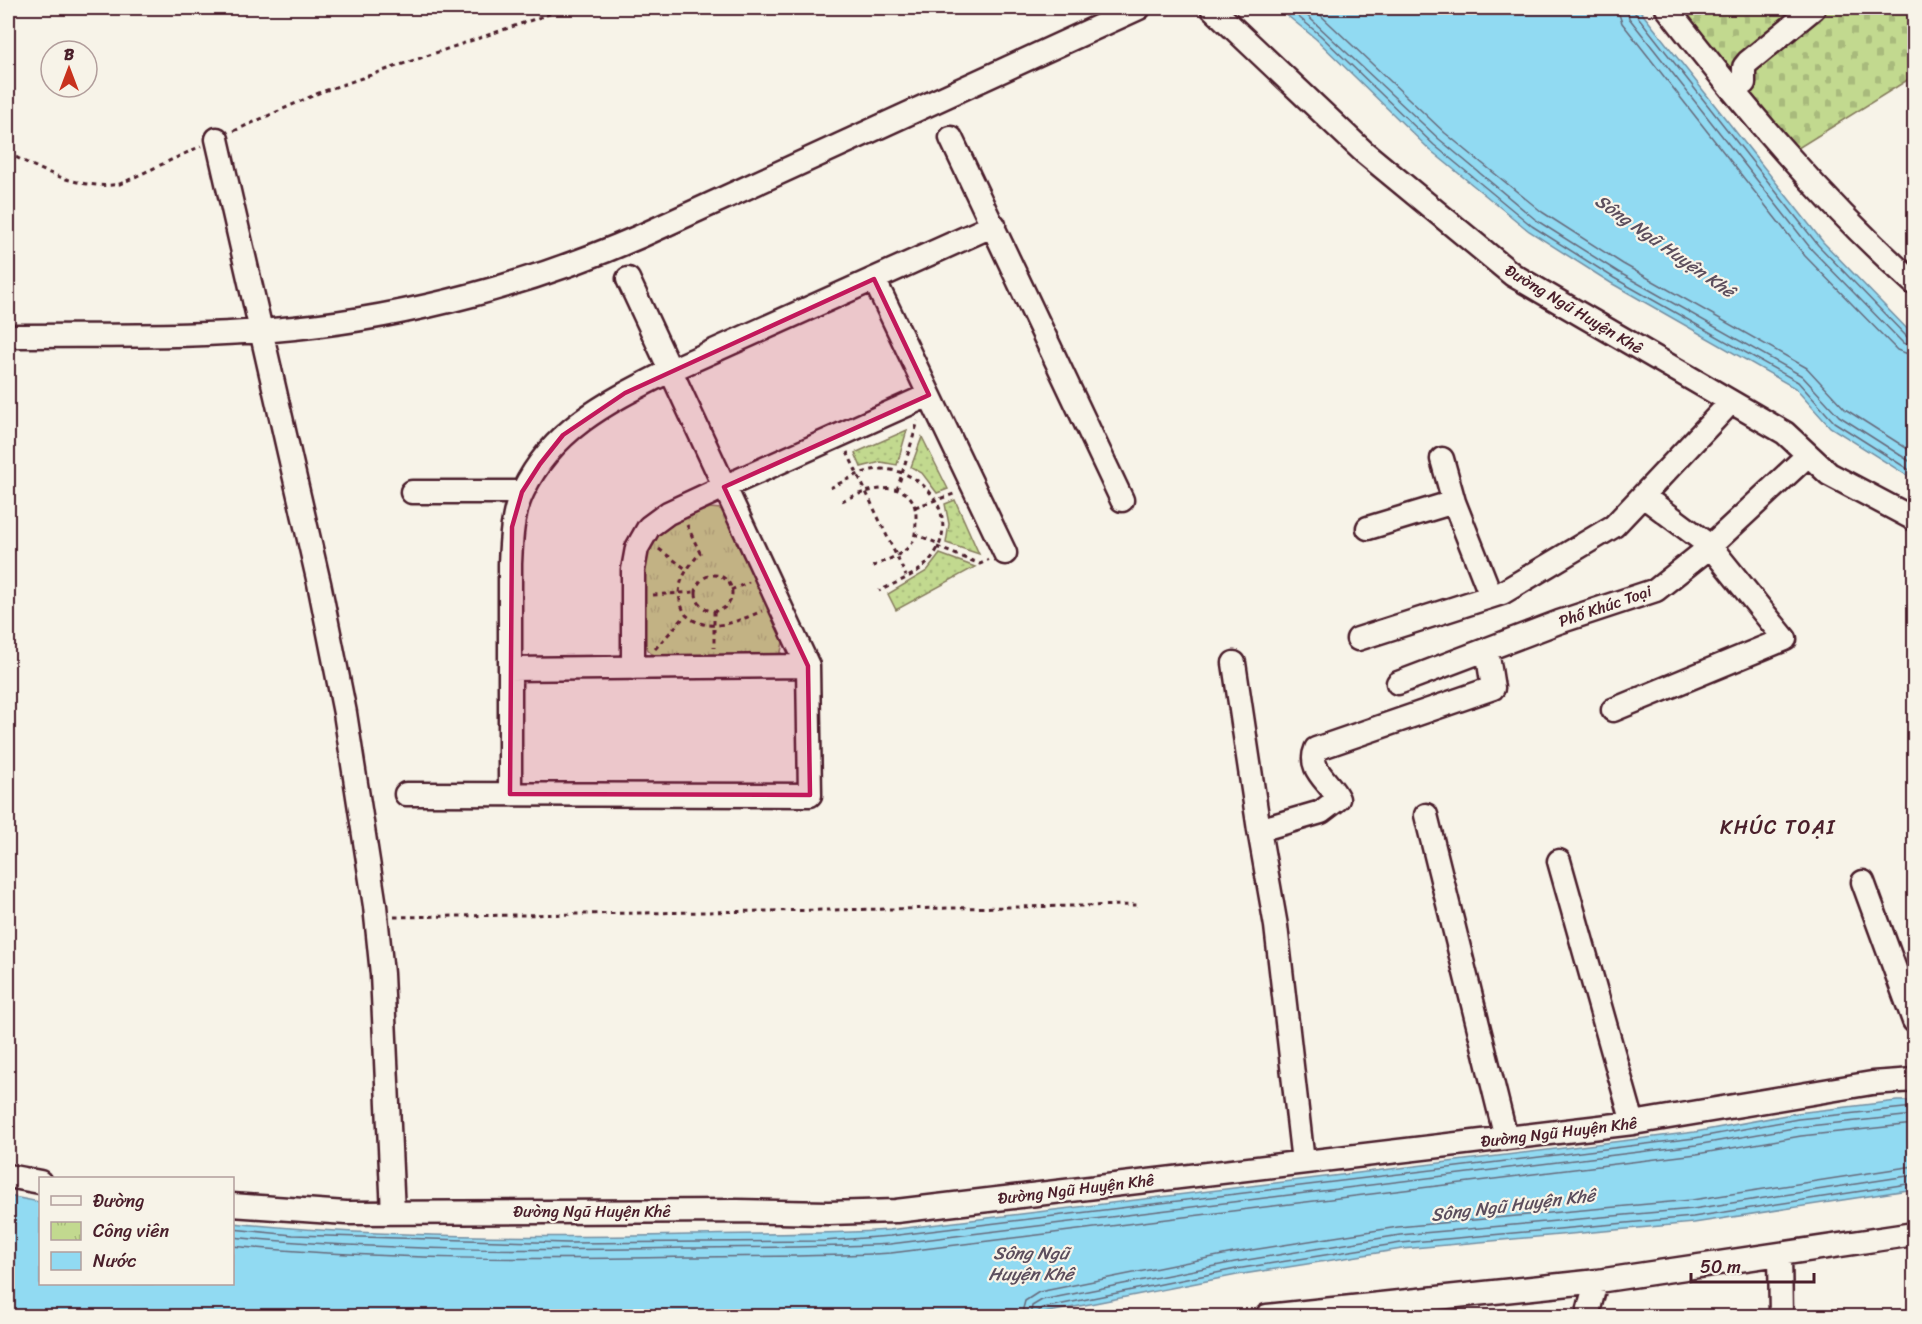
<svg xmlns="http://www.w3.org/2000/svg" width="1922" height="1324" viewBox="0 0 1922 1324" font-family="Sriracha,sans-serif">
<defs>
<pattern id="grass-dots" width="8" height="8" patternUnits="userSpaceOnUse" patternTransform="scale(1.5)"><rect width="8" height="8" fill="#c2d98f"/><path d="M2 2h.1M6 6h.1" fill="none" stroke="#a8ba7c" stroke-width="1.8" stroke-linecap="round"/></pattern>
<pattern id="cemetery-stones" width="16" height="16" patternUnits="userSpaceOnUse" patternTransform="scale(1.5)"><rect width="16" height="16" fill="#c2d98f"/><path d="M2 7V4a2 2 0 0 1 4 0v3zM10 15v-3a2 2 0 0 1 4 0v3z" fill="#a8ba7c"/></pattern>
<pattern id="park-tufts" width="24" height="20" patternUnits="userSpaceOnUse" patternTransform="scale(1.5)"><rect width="24" height="20" fill="#c2d98f"/><path d="M3 7l-1-3M5 7V3M7 7l1-3M15 17l-1-3M17 17v-4M19 17l1-3" fill="none" stroke="#a8ba7c"/></pattern>
</defs>
<rect width="100%" height="100%" fill="#f7f3e8"/>
<filter id="ink" filterUnits="userSpaceOnUse"><feTurbulence type="fractalNoise" baseFrequency=".0167" numOctaves="2"/><feDisplacementMap in="SourceGraphic" scale="12" xChannelSelector="R" yChannelSelector="G"/><feConvolveMatrix kernelMatrix="1 2 1 2 8 2 1 2 1" color-interpolation-filters="sRGB"/></filter>
<g filter="url(#ink)">
<path fill="url(#grass-dots)" stroke="#867c5d" stroke-width="1.5" d="M907 430 897 465 881 462 861 467 855 453Z
M922 437 948 489 937 493 922 473 911 467Z
M955 500 979 554 946 543 949 524 945 504Z
M940 554 975 567 896 610 888 594 927 571Z"/>
<path fill="url(#cemetery-stones)" stroke="#867c5d" stroke-width="1.5" d="M1677 8H1914V76L1795 150Z"/>
<path fill="url(#park-tufts)" stroke="#867c5d" stroke-width="1.5" d="M710 508 721 509 729 515 784 637 781 652 775 656H657L650 653 645 644C644 617 636 560 653 538 667 522 692 515 710 508Z"/>
<path fill="#91daf2" stroke="#758fa2" stroke-width="1.5" d="M1278 8H1638L1823 242 1914 336V480L1830 427 1795 388 1611 283 1529 231 1430 150 1316 39Z
M1897 1101H1914V1189L1694 1223 1402 1249 1237 1275 1029 1316H8V1196L40 1202V1284H232L233 1223C384 1238 538 1238 690 1235 757 1233 823 1235 889 1230L1695 1132 1797 1113Z"/>
<g fill="none" stroke-linecap="round" stroke-linejoin="round">
<path stroke="#666a7b" stroke-width="1.5" d="M1288 8 1320 35 1434 145 1532 226 1614 278 1798 382 1834 422 1914 473
M1299 8 1439 139 1536 220 1618 272 1802 376 1839 416 1914 464
M1313 8 1445 133 1542 212 1623 264 1807 368 1845 409 1914 453
M1617 8 1622 23 1805 256 1897 350 1914 356
M1627 8 1629 18 1812 250 1903 343 1914 347
M1634 8 1635 13 1818 245 1908 338 1914 340
M232 1229 293 1235 568 1243 824 1241 890 1236 1695 1138 1798 1119 1914 1107
M232 1237C383 1251 535 1251 686 1248 754 1247 822 1248 890 1244L1696 1145 1799 1127 1914 1115
M232 1246C383 1260 536 1260 687 1257 755 1256 823 1257 891 1253L1697 1154 1801 1136 1914 1124
M1021 1316 1025 1301 1039 1292 1233 1253 1398 1227 1692 1200 1914 1166
M1030 1316 1032 1306 1042 1300 1235 1262 1400 1235 1693 1209 1914 1175
M1037 1316 1038 1311 1043 1308 1236 1269 1401 1243 1693 1217 1914 1183"/>
<g stroke="#4a1f2b" stroke-width="27">
<path id="minor" d="M1212 8 1364 152 1513 275 1785 433 1829 474 1914 519
M1667 8C1743 106 1821 200 1914 283
M1744 83V67L1748 62 1814 8
M951 138 1122 500
M217 139 319 583 345 713 375 906 382 974 393 1213
M874 279 1005 553
M8 336C103 335 199 338 294 328 412 316 533 283 641 236L1139 8
M412 492H522
M1454 502 1491 596
M1368 528 1454 502 1442 459
M1358 639 1502 593 1614 526 1731 402
M1234 663 1259 830
M633 668V570L637 548 649 527 668 513 724 487 929 395
M510 669 808 666
M1398 683 1559 622 1656 590 1705 551 1808 455
M1613 710 1785 639 1710 546 1643 496
M406 794 810 795 808 666 628 279
M510 794V564C511 540 512 513 523 491 553 428 610 401 669 371L994 225
M1426 815 1506 1138
M1559 861 1633 1123
M1863 882 1914 1021
M1303 1162 1276 926 1259 830 1321 812 1338 799C1330 781 1307 770 1316 749L1493 688 1487 650
M8 1176 40 1182
M232 1205 346 1213 737 1211 828 1213 896 1211 1633 1123 1872 1083 1914 1080
M1780 1254 1781 1316
M1267 1316 1598 1281 1914 1234
M1587 1316 1596 1282"/>
</g>
<path stroke="#4a1f2b" stroke-width="3" stroke-dasharray="4.5 4.5" stroke-linecap="butt" d="M234 131 321 92 567 8
M8 153C40 170 82 191 120 184L201 146
M847 452 906 576
M830 488C845 481 864 469 882 469 933 471 966 529 923 567 911 577 893 584 879 591
M897 490 918 421
M842 501C864 490 915 474 916 516 916 524 916 536 912 543 905 554 884 561 872 567
M915 507 957 493
M687 525 700 553C683 573 671 590 686 615 709 635 738 621 762 611
M915 534 939 544
M937 547 980 564 988 560
M659 549 686 569
M696 593a18 18 0 1 1 36 0a18 18 0 1 1-36 0Z
M731 590 749 582
M653 595 695 592
M714 611V648
M655 649 686 615
M394 917 1137 905"/>
<use href="#minor" stroke="#f7f3e8" stroke-width="22"/>
</g>
</g>
<path fill="#c2185b" fill-opacity="0.2" stroke="#c2185b" stroke-width="4.5" stroke-linejoin="round" d="M874 279 929 395 724 487 808 666 810 795 510 794 512 527 522 492 540 464 563 435 625 393Z"/>
<g text-anchor="middle" dominant-baseline="central" stroke-width="4.5" stroke-linejoin="round" paint-order="stroke">
<g font-size="16" fill="#4a1f2b" stroke="#f7f3e8">
<text transform="translate(1574 309) rotate(31)">Đường Ngũ Huyện Khê</text>
<text transform="translate(1605 606) rotate(-19)">Phố Khúc Toại</text>
<text transform="translate(1559 1132) rotate(-7)">Đường Ngũ Huyện Khê</text>
<text transform="translate(1076 1189) rotate(-7)">Đường Ngũ Huyện Khê</text>
<text x="592" y="1211">Đường Ngũ Huyện Khê</text>
</g>
<g font-size="18" font-style="italic" fill="#5c4e5d" stroke="#f7f3e8">
<text transform="translate(1665 246) rotate(35)">Sông Ngũ Huyện Khê</text>
<text transform="translate(1513 1205) rotate(-7)">Sông Ngũ Huyện Khê</text>
<text x="1031" y="1253">Sông Ngũ<tspan x="1031" dy="21">Huyện Khê</tspan></text>
</g>
<g font-size="20" letter-spacing="1.5" fill="#4a1f2b" stroke="#f7f3e8">
<text x="1778" y="827">KHÚC TOẠI</text>
</g>
</g>
<rect width="1922" height="1324" fill="none" stroke="#f7f3e8" stroke-width="30"/>
<rect x="15" y="15" width="1892" height="1294" fill="none" stroke="#4a1f2b" stroke-width="2" filter="url(#ink)"/>
<rect x="39" y="1177" width="195" height="108" fill="#f7f3e8" stroke="#b29e9c" stroke-width="1.5"/>
<rect x="51" y="1196" width="30" height="9" fill="#f7f3e8" stroke="#b29e9c" stroke-width="1.5"/>
<text x="93" y="1207" font-size="18" fill="#4a1f2b">Đường</text>
<rect x="51" y="1222" width="30" height="18" fill="url(#park-tufts)" stroke="#b29e9c" stroke-width="1.5"/>
<text x="93" y="1237" font-size="18" fill="#4a1f2b">Công viên</text>
<rect x="51" y="1252" width="30" height="18" fill="#91daf2" stroke="#b29e9c" stroke-width="1.5"/>
<text x="93" y="1267" font-size="18" fill="#4a1f2b">Nước</text>
<g transform="translate(69 69)"><circle r="28" fill="#f7f3e8" stroke="#b29e9c" stroke-width="1.5"/>
<path d="M0-4.5L10 22L0 15L-10 22Z" fill="#c8321e"/>
<text y="-9" font-size="16" font-weight="bold" text-anchor="middle" fill="#4a1f2b">B</text>
</g>
<path d="M1691 1273v9h123v-9" fill="none" stroke="#4a1f2b" stroke-width="3"/>
<text x="1700" y="1273" font-size="18" fill="#4a1f2b" stroke="#f7f3e8" stroke-width="4.5" paint-order="stroke">50 m</text>
</svg>
